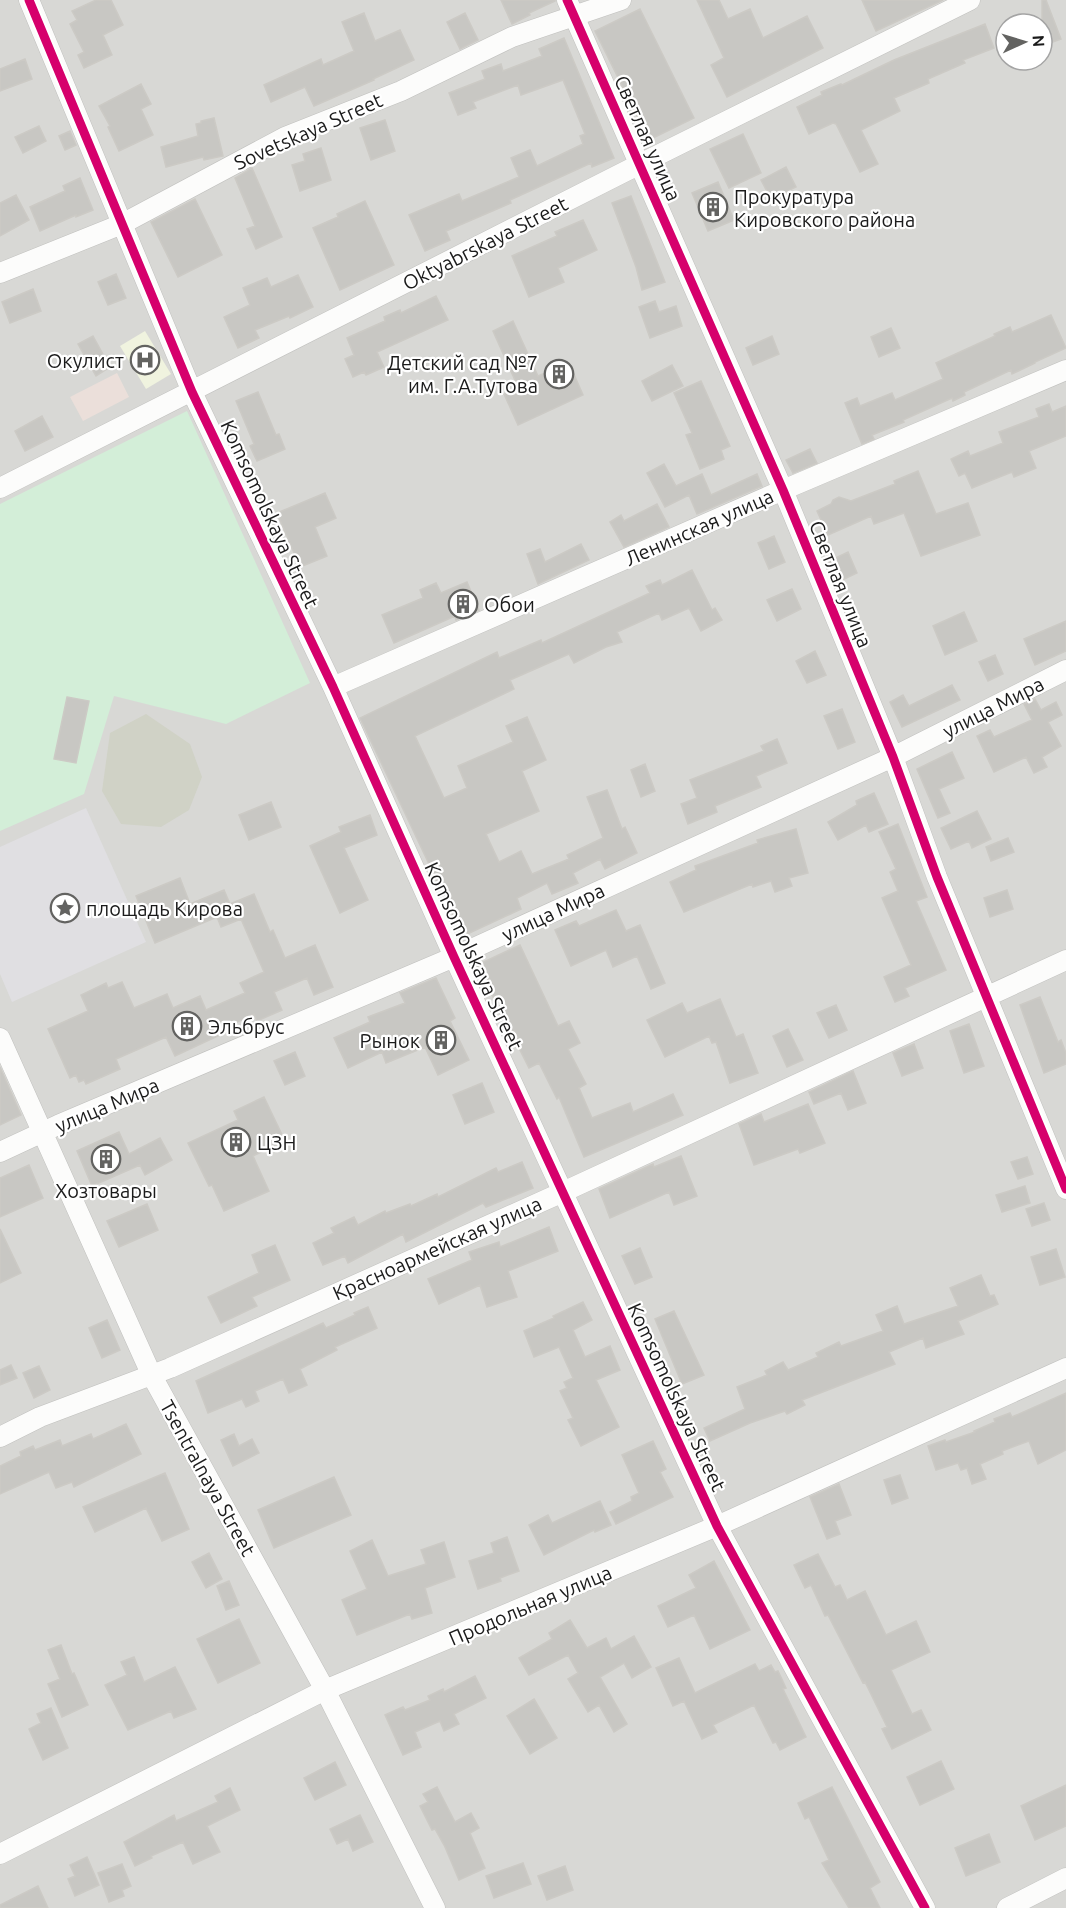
<svg xmlns="http://www.w3.org/2000/svg" width="1066" height="1908" viewBox="0 0 1066 1908" font-family="Ubuntu,sans-serif">
<rect width="100%" height="100%" fill="#e9e9e4"/>
<path fill="#d8d8d5" fill-rule="evenodd" d="M0 0H1066V1908H0ZM1006 24H1042V60H1006Z"/>
<path fill="#ebdfda" d="M117 373 129 397 83 421 70 397Z"/>
<path fill="#f0f3df" d="M145 331 171 374 146 389 120 346Z"/>
<path fill="#d0d2c6" d="M146 714 190 744 202 777 189 810 161 827 121 824 102 791 110 733Z"/>
<path fill="#d3eed8" d="M187 411 310 683 226 724 114 696 84 794 0 831V504Z"/>
<path fill="#e0dfe2" d="M86 808 146 942 12 1002 0 974V847Z"/>
<path fill="#c8c7c3" stroke="#cccac5" stroke-width="1.5" d="M96 0H111L123 25 103 35 112 55 84 68 78 55 84 52 70 24 77 20 72 11Z
M501 0H555V1L529 13 530 15 512 24Z
M697 0H719L728 19 750 9 763 38 807 16 823 48 727 97 711 65 724 58Z
M862 0H943L876 31Z
M1042 0H1046L1061 39 1042 46Z
M640 9 694 118 649 140 595 31Z
M364 13 375 41 400 30 414 60 373 79 374 80 314 106 305 87 271 102 264 85 321 59 323 65 354 51 342 22Z
M465 13 478 40 460 49 447 22Z
M985 24 994 48 963 60 965 63 928 79 929 83 894 98 900 111 861 130 878 164 860 172 836 124 833 123 809 134 797 107 822 95 821 92 841 84 842 85 894 60Z
M564 38 614 158 592 167 591 163 510 200 511 203 446 231 450 240 425 251 409 215 459 194 462 201 519 177 511 158 530 150 537 166 583 144 580 136 585 134 563 80 521 95 518 85 473 102 476 108 458 115 449 93 485 79 482 71 501 64 503 71 542 56 539 49Z
M25 59 32 79 0 91V69Z
M141 84 151 104 141 109 153 135 119 151 108 127 110 126 99 106Z
M214 118 223 156 204 160 203 157 166 167 161 147 198 136 196 124 201 123V121Z
M385 120 395 151 371 160 360 128Z
M39 126 46 141 23 153 15 137Z
M70 131 76 145 65 150 59 136Z
M743 134 761 173 729 188 710 149Z
M321 148 331 180 300 191 292 165 305 161 303 154Z
M786 167 796 187 771 199 761 180Z
M252 168 282 237 256 249 247 229 255 226 235 178Z
M80 178 93 210 76 217V215L40 231 30 207 65 191 63 186Z
M718 182 734 220 708 231 692 193Z
M16 195 29 220 0 236V203Z
M631 196 665 282 642 290 636 267 612 203Z
M195 199 222 255 178 277 151 222Z
M365 201 394 265 340 290 313 228 338 217 337 214Z
M583 220 597 250 558 268 564 282 529 297 512 256 557 236 555 232Z
M116 274 126 298 108 305 98 282Z
M298 275 313 307 290 318 289 316 255 330 259 338 238 348 224 317 250 305 243 288 267 278 271 287Z
M33 289 41 311 10 323 2 302Z
M436 296 448 320 377 352 384 367 366 375 364 372 353 377 345 359 354 355 347 338 385 321 384 317 400 310 401 313Z
M655 301 659 312 676 306 682 326 650 338 639 307Z
M1051 315 1066 348 1035 362V363L1012 374 1011 370 964 392 965 395 953 401 952 398 903 420 904 422 872 435 874 439 862 444 845 403 857 398 860 406 892 393 895 400 943 379 936 363 995 336 994 334 1010 327 1012 332Z
M513 321 538 376 569 363 583 395 518 425 504 394 518 387 493 331Z
M891 328 900 348 879 357 871 337Z
M93 336 110 367 96 376 78 344Z
M772 336 779 354 753 365 746 348Z
M672 365 683 386 652 401 642 381Z
M701 381 730 446 721 450 724 459 700 469 686 435 692 433 674 393Z
M258 392 276 435 279 434 285 449 257 461 250 446 254 444 236 401Z
M1049 404 1052 412 1066 406V436L1029 451 1036 468 1014 477 1012 472 972 488 965 473 959 476 951 459 968 451 970 456 1003 443 999 432 1039 417 1036 409Z
M42 416 53 437 25 451 15 431Z
M810 449 817 463 793 473 786 460Z
M664 464 676 486 702 474 711 495 757 474 762 486 697 514 689 495 665 507 647 473Z
M918 471 936 514 968 503 980 535 921 556 904 513 874 524 871 516 828 535 817 511 831 504 833 500 839 497 851 501 895 484 894 481Z
M325 493 336 518 315 527 327 556 300 567 277 513Z
M657 504 669 527 624 547 610 522 621 515 624 521Z
M774 536 785 562 769 569 758 543Z
M581 544 589 560 538 584 527 554 540 549 545 562Z
M848 552 857 573 838 582 829 561Z
M692 570 712 610 715 608 722 620 701 631 689 608 662 620 659 613 617 632 622 642 606 647 574 663 569 654 510 680 514 689 415 736 444 798 467 788 458 766 513 742 506 726 527 717 546 760 522 771 539 811 486 834 499 862 521 851 532 874 569 859 567 855 603 838 587 797 607 790 622 829 625 827 637 853 605 869 600 859 573 873 578 883 552 894 547 883 517 898 521 909 463 936 360 718 497 652 499 658 541 640 542 643 650 593 646 586 660 580 662 585Z
M467 582 479 610 456 620 455 616 394 643 382 615 423 598 420 590 436 583 441 593Z
M792 589 801 609 777 621 767 600Z
M964 612 977 641 945 655 933 626Z
M1066 621V651L1035 665 1024 639Z
M815 651 826 675 807 683 796 661Z
M995 655 1003 674 988 681 979 662Z
M952 685 960 700 902 727 890 702 903 695 909 706Z
M67 697 89 701 76 763 54 759Z
M1035 699 1041 710 1056 702 1062 715 1048 722 1061 746 1042 757 1047 767 1034 773 1026 757 994 772 977 736 990 730 994 737 1032 720 1024 704Z
M842 709 855 742 838 749 824 716Z
M777 739 787 763 756 776 761 787 715 806 717 812 688 824 681 804 697 798 690 780 764 751 761 746Z
M952 752 964 778 939 789 950 813 938 818 917 769Z
M645 764 655 791 641 797 631 770Z
M874 793 888 824 869 832 866 825 838 840 828 822 857 805 856 801Z
M271 802 281 827 249 840 239 815Z
M977 811 991 839 972 848 969 841 951 849 941 828Z
M370 815 377 835 344 848 368 900 340 913 310 846 341 832 339 827Z
M898 824 927 897 916 901 946 970 905 988 909 996 895 1002 884 977 911 965 882 898 898 891 890 872 896 869 879 832Z
M796 829 808 873 789 878 792 886 775 892 771 881 753 887 752 884 684 912 670 882 696 870 695 866 758 843 757 840Z
M1008 838 1014 852 991 861 986 847Z
M180 878 190 904 224 890 230 904 254 894 270 932 273 930 285 958 315 945 333 987 314 995 307 978 274 992 282 1010 257 1021 254 1014 216 1032 218 1036 175 1056 166 1037 116 1059 120 1069 86 1084 84 1080 79 1082 76 1075 70 1078 48 1029 88 1011 81 995 106 983 108 988 122 982 134 1008 167 994 173 1008 200 996 206 1010 245 993 240 983 264 972 241 919 221 927 217 917 155 943 136 896Z
M1007 890 1013 909 990 917 984 898Z
M616 910 626 931 640 925 665 983 651 989 637 956 613 967 606 950 571 966 555 930 576 921 579 926Z
M520 945 558 1026 569 1021 580 1043 568 1049 586 1084 579 1088 592 1118 630 1103 633 1112 673 1094 683 1115 584 1157 559 1097 557 1099 539 1063 529 1068 477 965Z
M436 978 455 1018 450 1021 469 1060 438 1075 425 1047 386 1063 382 1052 348 1068 334 1038 370 1022 368 1017 405 1003 400 993Z
M1040 997 1058 1042 1061 1040 1066 1053V1064L1044 1073 1020 1005Z
M720 999 736 1037 743 1034 758 1073 730 1083 716 1042 712 1043 709 1036 665 1057 647 1020 682 1003 687 1013Z
M836 1005 847 1030 829 1038 817 1013Z
M969 1024 984 1066 964 1073 950 1031Z
M788 1029 803 1060 787 1067 773 1036Z
M914 1044 923 1068 902 1076 893 1053Z
M295 1052 305 1076 285 1085 274 1061Z
M0 1067 21 1115 0 1125Z
M853 1071 866 1103 848 1110 841 1093 814 1104 809 1092Z
M482 1083 494 1112 465 1124 453 1095Z
M264 1097 285 1141 253 1156 269 1191 224 1211 212 1185 209 1186 188 1143 238 1120 234 1111Z
M808 1104 825 1143 800 1153 798 1149 754 1165 739 1124 761 1114 764 1122Z
M119 1132 129 1154 160 1138 172 1160 145 1175 140 1165 92 1186 77 1151Z
M681 1156 697 1196 674 1205 669 1192 610 1218 599 1189 653 1164 654 1167Z
M1027 1157 1033 1174 1018 1179 1011 1162Z
M522 1162 533 1188 486 1207 483 1203 406 1242 403 1234 348 1263 345 1256 323 1265 313 1243 334 1233 331 1228 354 1217 358 1225 385 1211 386 1213 410 1204 411 1206 437 1194 438 1197 496 1168 498 1172Z
M29 1165 43 1198 0 1217V1178Z
M1025 1186 1030 1203 1002 1212 996 1195Z
M1044 1203 1050 1220 1032 1226 1026 1209Z
M147 1204 158 1230 119 1247 107 1221Z
M549 1227 558 1251 508 1271 517 1297 487 1307 480 1285 439 1304 428 1279 472 1260 469 1252 499 1242 500 1247Z
M0 1229 21 1273 0 1283Z
M275 1245 290 1280 252 1297 257 1306 221 1323 208 1297 259 1273 252 1255Z
M640 1248 652 1277 635 1284 622 1256Z
M1056 1249 1065 1277 1040 1285 1031 1257Z
M981 1275 990 1296 994 1295 998 1304 958 1321 964 1334 926 1348 923 1338 889 1352 895 1364 802 1400 805 1405 787 1414 785 1411 750 1423 710 1441 704 1428 745 1409 737 1387 767 1375 765 1371 783 1362 788 1370 818 1357 816 1353 839 1342 841 1346 883 1331 876 1315 897 1306 904 1324 958 1306 950 1288Z
M583 1302 592 1320 573 1330 585 1357 610 1346 620 1370 596 1380 619 1427 581 1446 568 1420 573 1418 560 1391 567 1388 564 1382 573 1378 559 1347 534 1357 524 1331 554 1318 553 1316Z
M368 1307 377 1328 335 1347 337 1350 300 1369 307 1385 289 1393 283 1379 255 1391 259 1401 246 1407 242 1399 208 1413 196 1381 323 1323 326 1328 355 1315 354 1313Z
M674 1311 704 1375 682 1384 655 1319Z
M107 1320 120 1350 102 1358 89 1328Z
M11 1365 17 1378 0 1385V1370Z
M39 1366 50 1390 34 1398 23 1373Z
M1066 1393V1450L1038 1464 1029 1441 1002 1451 1003 1454 980 1464 986 1479 972 1484 967 1468 961 1470 958 1463 936 1470 928 1446 945 1440 946 1442 975 1432 974 1431 995 1422 994 1419 1010 1413 1012 1417Z
M126 1424 141 1454 74 1487 72 1482 56 1488 49 1472 0 1494V1466L21 1456 20 1452 33 1446 35 1450 60 1440 62 1446 91 1434 93 1439Z
M234 1434 239 1446 252 1439 259 1453 233 1466 221 1440Z
M653 1441 666 1469 660 1472 673 1497 616 1524 610 1512 632 1501 631 1497 639 1493 622 1455Z
M165 1473 189 1529 162 1541 146 1508 95 1532 83 1507Z
M900 1475 908 1498 892 1504 884 1480Z
M334 1477 351 1515 274 1548 258 1510Z
M839 1484 851 1515 835 1521 840 1534 827 1539 810 1497Z
M600 1501 611 1525 595 1532 594 1530 544 1555 529 1525 548 1515 552 1523Z
M507 1537 519 1571 500 1578 501 1581 478 1589 469 1561 494 1553 491 1543Z
M372 1540 388 1576 426 1564 421 1550 444 1542 455 1577 425 1588 432 1613 412 1619 410 1614 357 1635 342 1600 367 1589 350 1551Z
M209 1553 222 1579 206 1588 192 1562Z
M818 1554 835 1587 840 1585 847 1600 865 1591 886 1635 916 1621 930 1652 891 1670 912 1714 921 1710 931 1730 892 1749 882 1729 887 1727 865 1682 863 1683 828 1615 825 1616 811 1585 805 1588 794 1565Z
M714 1561 750 1630 710 1649 694 1615 668 1627 658 1606 696 1588 689 1575Z
M229 1581 239 1605 226 1610 217 1586Z
M239 1619 260 1663 218 1683 197 1639Z
M570 1620 587 1648 606 1638 611 1649 634 1636 651 1667 632 1678 624 1663 600 1677 627 1724 614 1732 599 1705 588 1712 568 1679 578 1673 568 1655 529 1675 519 1658 552 1639 549 1633Z
M61 1645 72 1674 74 1673 88 1705 62 1717 48 1684 60 1679 48 1650Z
M134 1657 144 1682 175 1667 196 1709 174 1718 171 1711 128 1730 105 1685 127 1675 121 1662Z
M679 1658 695 1693 755 1664 759 1671 771 1665 775 1672 778 1671 786 1688 783 1689 806 1737 780 1750 776 1742 773 1743 754 1705 713 1725 717 1732 702 1739 684 1701 673 1706 656 1668Z
M475 1676 486 1698 454 1714 459 1724 444 1731 440 1721 415 1732 421 1747 403 1755 385 1715 403 1707 405 1710 430 1700 428 1696 443 1689 444 1692Z
M534 1699 557 1738 530 1754 507 1716Z
M51 1708 68 1748 43 1760 29 1729 41 1723 37 1714Z
M941 1761 954 1789 920 1805 907 1777Z
M335 1762 346 1785 315 1800 304 1778Z
M1066 1785V1826L1035 1840 1021 1806Z
M437 1787 455 1822 471 1813 479 1828 470 1833 485 1868 459 1880 445 1847 435 1829 432 1830 420 1806 428 1802 423 1794Z
M832 1787 880 1882 870 1888 880 1908H849L822 1863 829 1860 809 1817 805 1819 798 1803Z
M230 1788 240 1810 207 1826 220 1852 193 1864 183 1842 151 1856 152 1858 135 1866 124 1842 174 1815 176 1821 218 1802 215 1796Z
M360 1815 373 1842 353 1851 348 1839 337 1844 330 1829Z
M989 1834 1000 1862 966 1876 955 1848Z
M87 1857 99 1885 75 1896 68 1879 75 1876 70 1865Z
M523 1863 531 1884 494 1898 486 1876Z
M122 1864 131 1886 122 1890 124 1896 109 1902 98 1873Z
M565 1866 573 1890 547 1900 538 1876Z
M38 1886 48 1908H0V1905Z"/>
<g fill="none" stroke-linecap="round" stroke-linejoin="round">
<g stroke="#c0c0be" stroke-width="21">
<path id="minor" d="M29 0 192 392 333 687 454 957 717 1526 925 1908
M567 0 783 490 893 757 937 877 1066 1189
M0 273 122 224 285 137 401 91 512 37 621 0
M0 488 640 164 970 0
M333 687 783 490 1066 370
M0 1038 152 1376 325 1690 435 1908
M0 1152 58 1125 454 957 893 757 1066 670
M0 1437 40 1417 170 1368 563 1192 1066 960
M0 1854 325 1690 717 1526 1066 1368
M1007 1908 1066 1878"/>
</g>
<use href="#minor" stroke="#fcfcfb" stroke-width="20"/>
<g stroke="#fff" stroke-width="13">
<path id="cycleway" d="M29 0 192 392 333 687 454 957 717 1526 925 1908
M567 0 783 490 893 757 937 877 1066 1189"/>
</g>
<use href="#cycleway" stroke="#d6006c" stroke-width="9"/>
</g>
<defs>
<g id="building-ring" transform="scale(1.5)"><circle r="9.5" fill="#fff" stroke="#636361" stroke-width="1.5"/><path d="M-4-6H4V6H1V3H-1V6H-4ZM-2.5-4.3h1.7v1.8h-1.7ZM.8-4.3h1.7v1.8H.8ZM-2.5-1h1.7V.8h-1.7ZM.8-1h1.7V.8H.8Z" fill="#636361"/></g>
<g id="hospital-ring" transform="scale(1.5)"><circle r="9.5" fill="#fff" stroke="#636361" stroke-width="1.5"/><path d="M-5-5h3v3.5h4V-5h3V5h-3V1.5h-4V5h-3Z" fill="#636361"/></g>
<g id="sight-ring" transform="scale(1.5)"><circle r="9.5" fill="#fff" stroke="#636361" stroke-width="1.5"/><path d="M0-6L1.8-2.2L6-1.7L2.9 1.2L3.7 5.4L0 3.3L-3.7 5.4L-2.9 1.2L-6-1.7L-1.8-2.2Z" fill="#636361"/></g>
</defs>
<g fill-rule="evenodd">
<use href="#building-ring" x="713" y="207"/>
<use href="#hospital-ring" x="145" y="360"/>
<use href="#building-ring" x="559" y="374"/>
<use href="#building-ring" x="463" y="604"/>
<use href="#sight-ring" x="65" y="908"/>
<use href="#building-ring" x="187" y="1026"/>
<use href="#building-ring" x="441" y="1040"/>
<use href="#building-ring" x="236" y="1142"/>
<use href="#building-ring" x="106" y="1159"/>
</g>
<g text-anchor="middle" dominant-baseline="central" stroke-width="4.5" stroke-linejoin="round" paint-order="stroke">
<g font-size="20" fill="#1b1b1b" stroke="#fff">
<text transform="translate(308 131) rotate(-24)">Sovetskaya Street</text>
<text transform="translate(648 138) rotate(66)">Светлая улица</text>
<text transform="translate(485 243) rotate(-27)">Oktyabrskaya Street</text>
<text transform="translate(270 514) rotate(65)">Komsomolskaya Street</text>
<text transform="translate(699 527) rotate(-24)">Ленинская улица</text>
<text transform="translate(841 584) rotate(68)">Светлая улица</text>
<text transform="translate(993 707) rotate(-27)">улица Мира</text>
<text transform="translate(553 912) rotate(-25)">улица Мира</text>
<text transform="translate(474 956) rotate(65)">Komsomolskaya Street</text>
<text transform="translate(107 1105) rotate(-23)">улица Мира</text>
<text transform="translate(437 1248) rotate(-24)">Красноармейская улица</text>
<text transform="translate(677 1397) rotate(65)">Komsomolskaya Street</text>
<text transform="translate(208 1478) rotate(61)">Tsentralnaya Street</text>
<text transform="translate(530 1605) rotate(-23)">Продольная улица</text>
</g>
<g font-size="20" fill="#1b1b1b" stroke="#fff" text-anchor="start">
<text x="734" y="196">Прокуратура<tspan x="734" dy="23">Кировского района</tspan></text>
<text x="124" y="360" text-anchor="end">Окулист</text>
<text x="538" y="362" text-anchor="end">Детский сад №7<tspan x="538" dy="23">им. Г.А.Тутова</tspan></text>
<text x="484" y="604">Обои</text>
<text x="86" y="908">площадь Кирова</text>
<text x="208" y="1026">Эльбрус</text>
<text x="420" y="1040" text-anchor="end">Рынок</text>
<text x="257" y="1142">ЦЗН</text>
<text x="106" y="1190" text-anchor="middle">Хозтовары</text>
</g>
</g>
<g transform="translate(1024 42) rotate(86)"><circle r="28" fill="#ffffff" stroke="#a4a4a4" stroke-width="1.5"/>
<path d="M0-4.5L10 22L0 15L-10 22Z" fill="#636361"/>
<text y="-9" font-size="16" font-weight="bold" text-anchor="middle" fill="#1b1b1b">N</text>
</g>
</svg>
